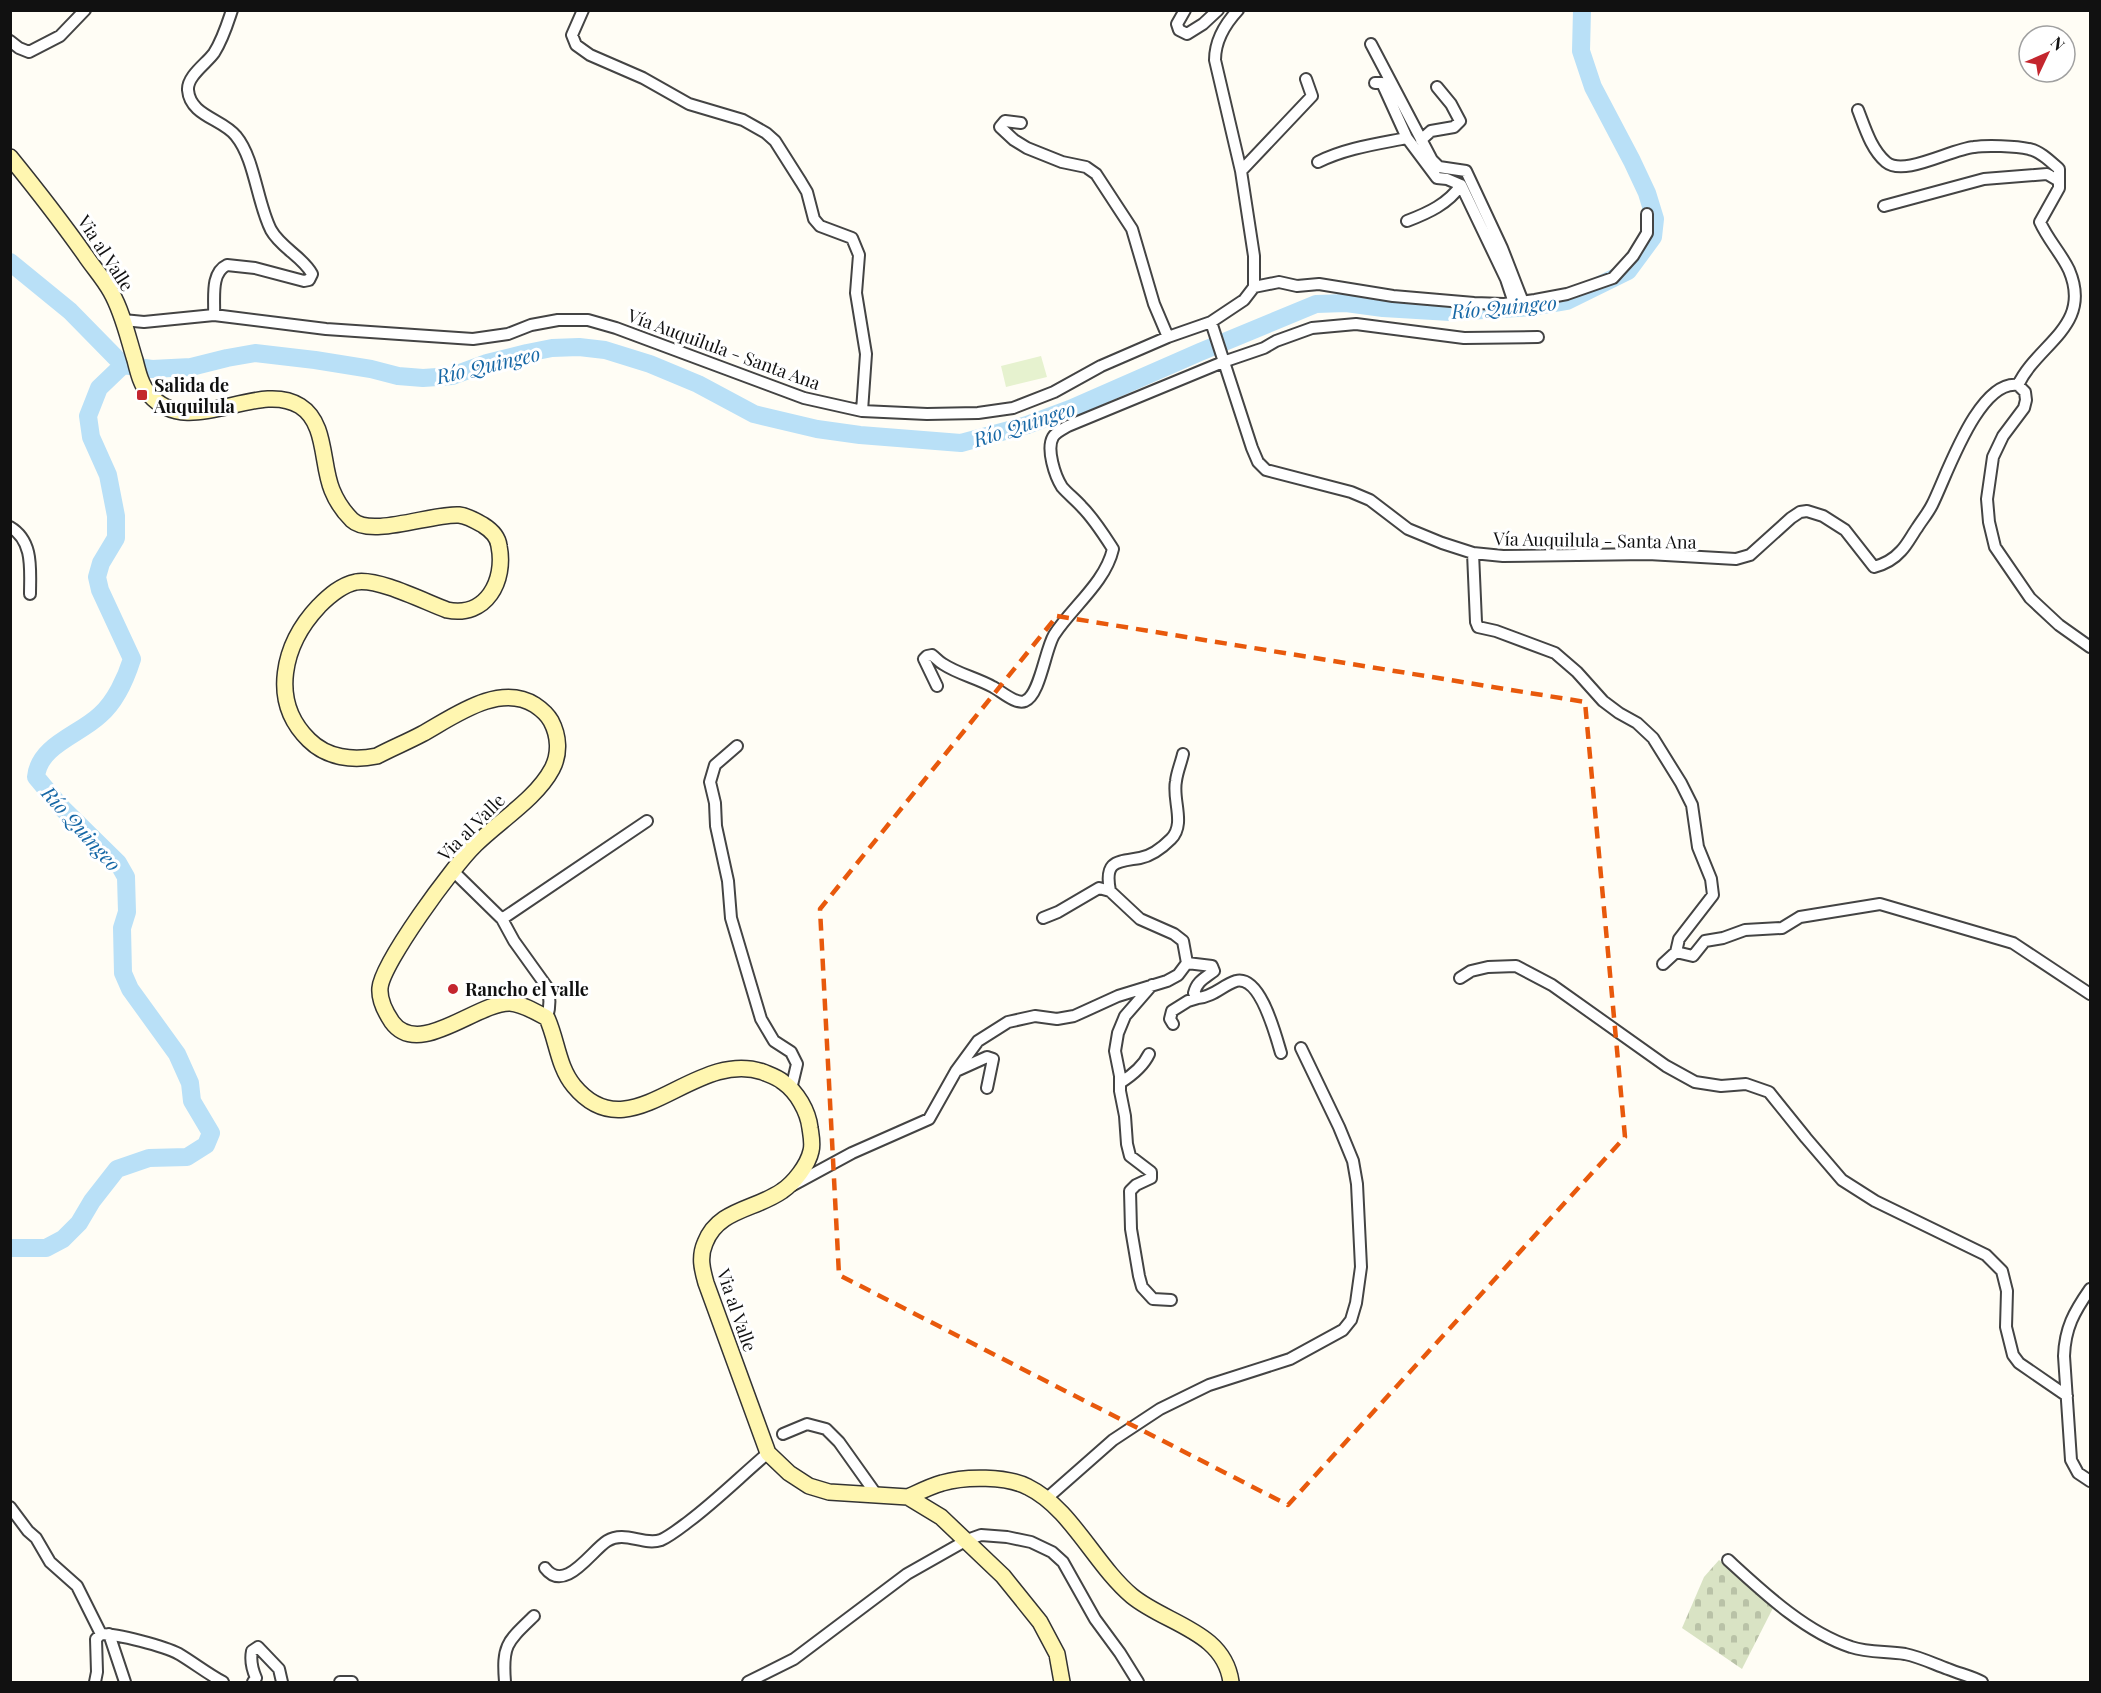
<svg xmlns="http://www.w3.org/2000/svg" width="2101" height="1693" viewBox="0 0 2101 1693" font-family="'Playfair Display',serif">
<defs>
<pattern id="cemetery-stones" width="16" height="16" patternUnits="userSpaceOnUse" patternTransform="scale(1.5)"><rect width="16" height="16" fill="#d9e3c4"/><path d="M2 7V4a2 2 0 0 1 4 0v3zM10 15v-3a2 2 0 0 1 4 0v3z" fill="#b9c2a7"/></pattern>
</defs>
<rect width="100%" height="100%" fill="#fffdf5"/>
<path fill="url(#cemetery-stones)" d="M1719 1560 1775 1604 1742 1669 1682 1628 1704 1577Z"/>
<path fill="#e6f2cf" d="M1041 356 1047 377 1006 387 1001 366Z"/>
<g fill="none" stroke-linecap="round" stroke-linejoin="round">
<path stroke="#b9e0f7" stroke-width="18" d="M10 262 70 311 123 365
M10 1248H46L63 1239 79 1223 92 1201 117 1169 149 1158 187 1157 206 1145 211 1133 192 1101 190 1083 177 1054 130 989 123 973 122 928 127 912 126 877 118 863 61 807 36 777C39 745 79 735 100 715 115 702 126 678 132 659L100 590 97 577 101 563 116 538V516L108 475 91 437 88 416 99 388 123 365 152 369 191 367 227 358 255 353 315 360 371 369 398 376 423 378 452 376 487 363 527 353 552 348 579 347 605 350 650 364 698 384 754 414 817 429 860 435 961 443 1027 425 1070 409 1200 352 1316 304 1346 303 1383 308 1450 312 1532 307 1567 301 1628 271 1653 237 1655 219 1647 193 1632 161 1593 87 1581 51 1582 10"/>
<g stroke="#444" stroke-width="14">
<path id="street" d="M583 10 572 35 576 45 590 55 643 78 689 104 743 120 766 133 775 141 801 182 807 192 814 219 820 226 852 238 859 255 856 293 866 354 862 411
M1185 10 1177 24 1179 30 1187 34 1203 24 1218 10
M10 41 19 48 29 52 60 36 85 10
M1371 44 1432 160 1439 167 1466 171 1502 248 1523 302
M1375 83H1382L1407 138 1437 178 1447 179 1461 185 1506 279 1514 303
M1858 110C1865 128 1871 149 1886 162 1904 177 1951 149 1974 147 1986 145 2016 146 2029 149 2040 151 2050 161 2059 169V188L2040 222C2048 240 2061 253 2069 270 2093 326 2038 343 2018 385
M1021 123 1005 121 1000 127 1014 140 1027 148 1062 162 1086 167 1096 174 1132 229 1154 304 1168 337
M1421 140 1431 131 1454 127 1460 121 1451 104 1437 87
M1318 162C1346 148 1377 144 1407 138
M1241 171 1312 96 1306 79
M1884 206 1984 179 2047 174 2059 181
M1407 221C1428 213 1448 204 1461 185
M1254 287 1279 282 1297 286 1319 284 1393 296 1474 303 1504 304 1535 300 1567 294 1613 278 1633 256 1647 233V214
M214 315C215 299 210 273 227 265L255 268 304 281 309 280 312 274C303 257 281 248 271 230 257 203 255 159 236 136 223 119 190 116 188 90 187 76 207 63 214 53 223 39 227 25 232 10
M123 320 144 322 214 315 326 329 473 339 508 334 531 325 558 320H588L616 328 804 398 862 411 927 414 978 413 1013 408 1054 392 1101 366 1168 337 1211 322 1244 300 1254 287V256L1241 171 1215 60C1215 41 1225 24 1238 10
M1211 322 1252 448 1258 462 1266 470 1351 492 1370 500 1408 529 1442 543 1473 553 1503 556 1648 554 1736 559 1750 555 1791 518 1800 512 1807 511 1823 516 1845 530 1874 567C1885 564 1893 560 1901 551 1907 545 1912 535 1917 528 1922 520 1928 513 1932 505 1946 478 1978 379 2018 385L2025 392 2026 400 2024 408 2003 436 1993 457 1987 499 1989 522 1995 547 2030 598 2059 625 2090 647
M10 527C34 541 30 570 30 594
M1473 553 1476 622 1478 627 1496 631 1555 653 1577 672 1603 701 1619 713 1637 723 1653 738 1681 783 1692 805 1698 847 1711 879 1713 895 1679 939 1676 952 1663 964
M937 686 924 659 927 656 932 655C936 658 939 662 943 664 958 674 977 678 993 687 1001 691 1016 705 1025 701 1040 695 1045 650 1054 635 1072 607 1105 583 1113 549 1104 535 1094 519 1082 507 1076 500 1068 494 1062 487 1055 476 1046 449 1053 437 1056 432 1063 429 1068 426L1223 362 1264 348 1276 341 1312 328 1356 324 1464 338 1538 337
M737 746 715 765 710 782 715 803 716 826 728 881 731 918 761 1019 774 1041 791 1052 797 1064 791 1089
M452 870 502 919
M1110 891C1104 860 1117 862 1140 858 1151 856 1163 847 1171 839 1186 824 1172 800 1176 781 1177 772 1181 763 1183 754
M1676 952 1693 956 1705 941 1723 938 1745 930 1782 928 1800 917 1880 904 2013 943 2090 994
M1187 963 1212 966 1214 971C1205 978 1197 981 1194 993L1198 998C1213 997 1223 985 1236 981 1261 975 1276 1037 1281 1053
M1460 978 1471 971 1488 967 1516 966 1552 985 1666 1066 1695 1082 1721 1086 1746 1084 1769 1092 1806 1138 1842 1180 1875 1201 1986 1255 2002 1271 2007 1291 2006 1327 2013 1355 2019 1363 2067 1396
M1152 985 1125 1016 1118 1033 1115 1051 1120 1076V1091L1125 1116 1127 1144 1130 1156 1151 1172V1178L1136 1185 1130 1191 1131 1229 1139 1276 1142 1287 1153 1299 1171 1300
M547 1018C550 1007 551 998 547 987L514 941 502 919 647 821
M1173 1024 1170 1019 1172 1011 1188 1001 1198 998
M956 1071 987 1057 993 1059 987 1088
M1120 1083C1131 1076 1143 1067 1149 1054
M793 1185 852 1153 929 1119 956 1071 978 1041 1008 1022 1035 1016 1057 1019 1074 1016 1118 996 1167 981 1178 975 1187 963 1183 941 1174 934 1140 919 1110 891 1099 888 1058 912 1043 918
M2090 1289C2074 1312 2065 1328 2064 1356L2071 1460 2078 1473 2090 1481
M783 1434 807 1424 826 1429 839 1442 876 1494
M1046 1499 1113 1440 1160 1409 1209 1385 1290 1359 1343 1330 1351 1320 1356 1303 1361 1267 1357 1184 1353 1161 1339 1127 1301 1048
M10 1507 28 1531 36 1538 50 1562 77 1586 101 1634
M1728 1560C1763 1592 1805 1632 1851 1647 1868 1653 1887 1651 1905 1654 1920 1657 1934 1664 1948 1669 1960 1674 1971 1676 1982 1682
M545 1568C565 1594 591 1551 607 1541 625 1530 643 1546 661 1540 670 1536 680 1528 688 1522 716 1501 741 1476 768 1453
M109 1634 125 1682
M95 1682 97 1672 96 1639 101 1634C118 1634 164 1646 179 1654 194 1663 208 1674 223 1682
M253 1682 256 1678C252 1669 250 1661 252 1651L258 1647 279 1669 282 1682
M340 1682H352
M505 1682C502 1645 507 1642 534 1616
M748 1682 794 1659 907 1574 967 1540 981 1535 1007 1537 1031 1542 1052 1552 1063 1562 1095 1619 1120 1653 1138 1682"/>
</g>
<g stroke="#333" stroke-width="18">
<path id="secondary" d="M10 157C36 189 61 221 85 255 93 267 104 279 111 292 123 313 128 338 135 360 138 372 141 385 149 394 189 441 257 379 300 406 327 423 321 464 332 490 336 500 344 512 352 520 371 538 433 513 459 515 468 516 476 521 483 525 491 530 498 537 499 546 506 581 486 618 447 610 425 602 379 578 356 582 341 585 329 596 319 606 283 644 269 701 309 740 327 758 353 761 377 756 392 748 407 742 422 734 453 717 499 682 535 705 541 709 547 714 551 721 559 736 560 754 552 769 536 799 499 821 475 845 454 865 382 963 380 988 379 1000 386 1013 392 1022 419 1059 477 1002 510 1003 523 1004 536 1012 547 1018 557 1040 558 1067 574 1086 631 1155 693 1048 763 1072 770 1075 777 1077 783 1082 797 1092 808 1111 810 1128 811 1135 813 1144 811 1151 808 1165 794 1183 782 1191 755 1210 718 1209 705 1243 699 1257 702 1269 706 1283L768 1453 789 1473 809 1486 829 1492 908 1497 941 1517 1003 1576 1040 1622 1057 1654 1062 1682
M908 1497C919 1492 931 1486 942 1483 965 1476 1007 1476 1028 1487 1071 1508 1095 1565 1132 1596 1166 1624 1224 1631 1231 1682"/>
</g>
<use href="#street" stroke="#fff" stroke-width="10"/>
<use href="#secondary" stroke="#fff6b0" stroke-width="15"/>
</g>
<path fill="none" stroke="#e8590c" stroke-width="4.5" stroke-dasharray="12 8" stroke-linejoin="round" d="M1057 616 1585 702 1625 1137 1288 1505 839 1275 820 909Z"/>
<g fill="#c4262e" stroke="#fff" stroke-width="2">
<rect x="136" y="389" width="12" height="12" rx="3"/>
<circle cx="453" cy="989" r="6"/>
</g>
<g text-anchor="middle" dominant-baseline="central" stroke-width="6" stroke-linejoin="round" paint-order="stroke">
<g font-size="18" fill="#111" stroke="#fff">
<text transform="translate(106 253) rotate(57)">Via al Valle</text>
<text transform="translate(724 349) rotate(20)">Vía Auquilula - Santa Ana</text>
<text transform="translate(1595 540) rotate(1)">Vía Auquilula - Santa Ana</text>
<text transform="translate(471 827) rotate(-45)">Via al Valle</text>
<text transform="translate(737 1310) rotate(71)">Via al Valle</text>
</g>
<g font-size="18" font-weight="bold" fill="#111" stroke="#fff" text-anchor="start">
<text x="154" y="385">Salida de<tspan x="154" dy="21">Auquilula</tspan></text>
<text x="465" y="989">Rancho el valle</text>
</g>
<g font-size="20" font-style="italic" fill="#1768a6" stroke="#fff">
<text transform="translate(1504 306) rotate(-5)">Río Quingeo</text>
<text transform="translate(488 364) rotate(-13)">Río Quingeo</text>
<text transform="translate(1024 423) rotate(-18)">Río Quingeo</text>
<text transform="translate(82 828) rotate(48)">Río Quingeo</text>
</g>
</g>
<rect width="2101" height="1693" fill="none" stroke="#111111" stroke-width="24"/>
<g transform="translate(2047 54) rotate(46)"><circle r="28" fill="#ffffff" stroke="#a0a0a0" stroke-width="1.5"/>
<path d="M0-4.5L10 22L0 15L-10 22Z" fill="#c4262e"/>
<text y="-9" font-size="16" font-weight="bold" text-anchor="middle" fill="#111111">N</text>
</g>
</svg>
